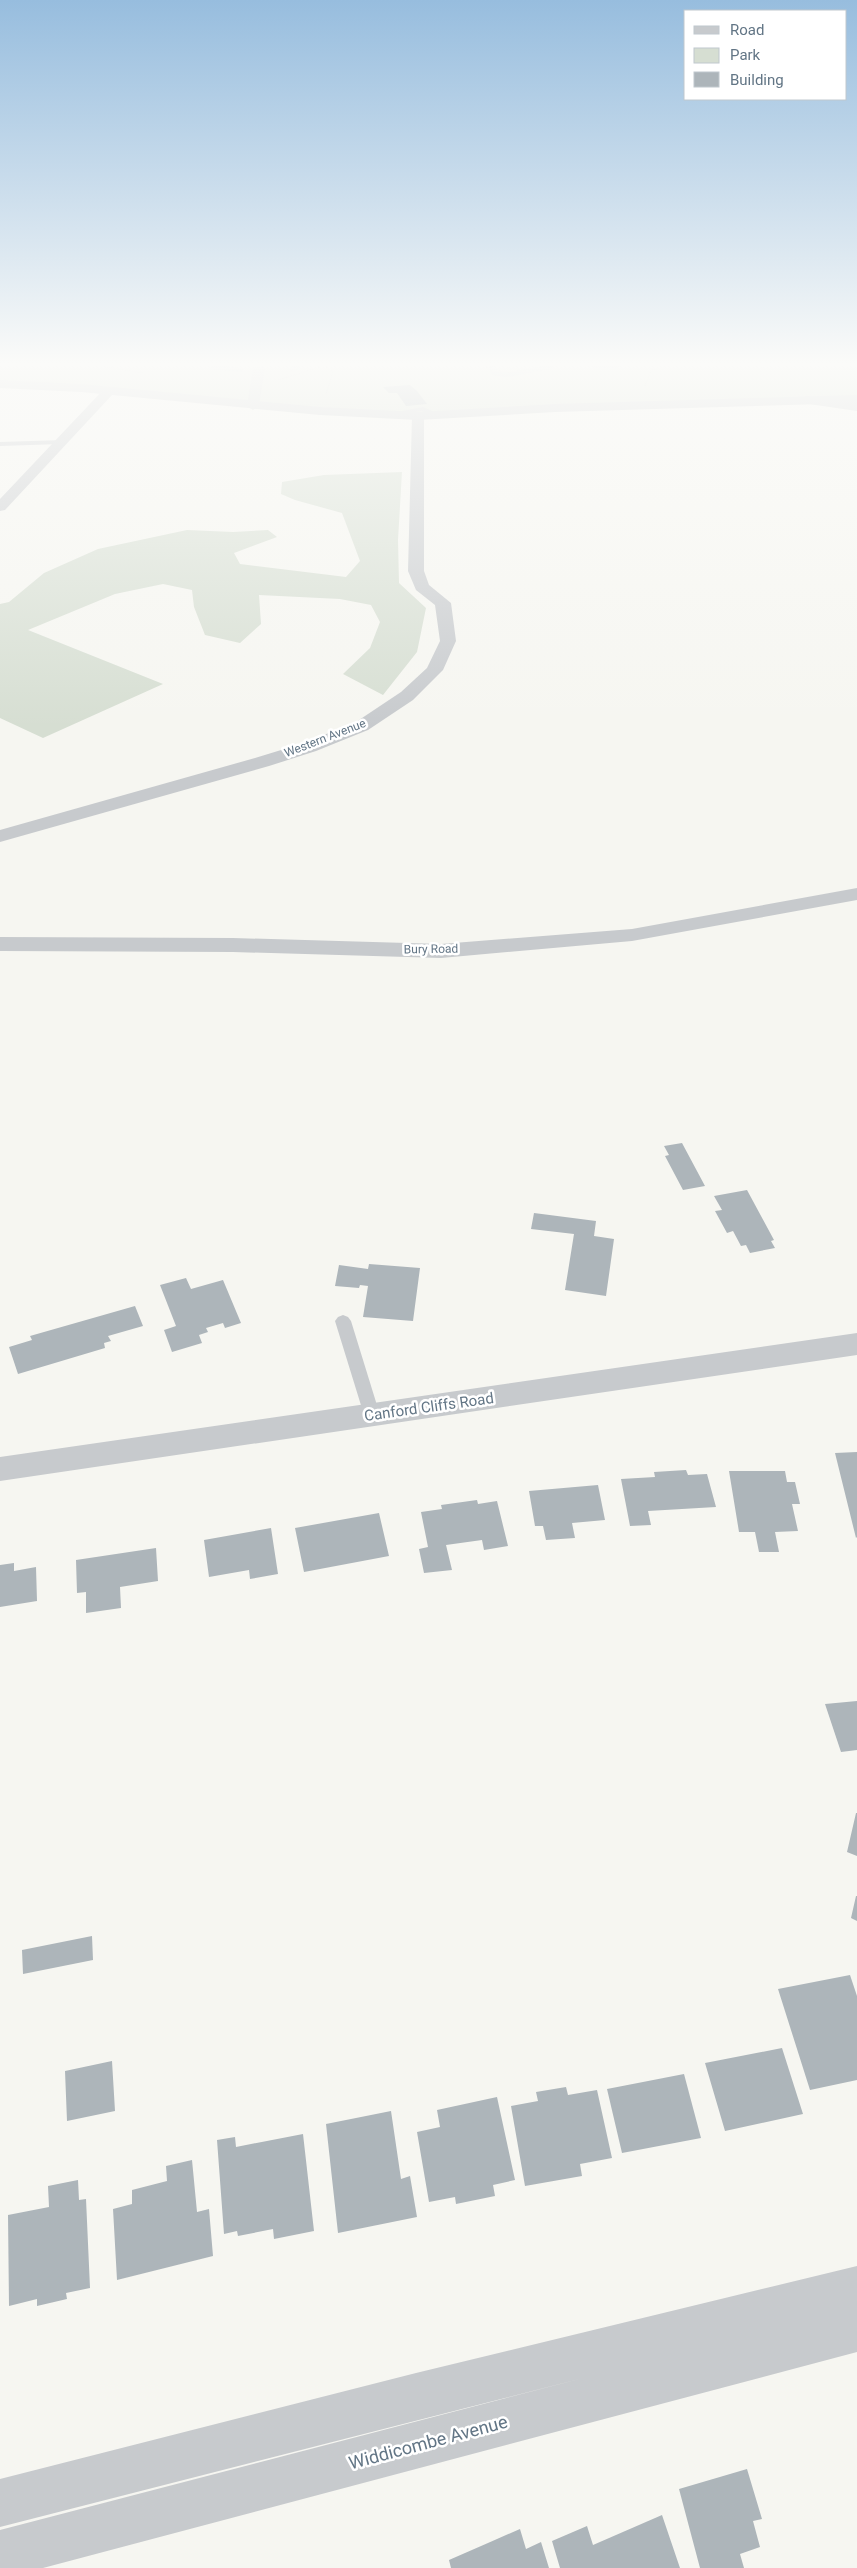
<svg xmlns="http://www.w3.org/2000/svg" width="857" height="2568" viewBox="0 0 857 2568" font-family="Roboto,sans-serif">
<rect width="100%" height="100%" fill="#f6f6f1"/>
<path fill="#d6ded2" d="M0 367H857V407L806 400 441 416 0 384Z
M402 472 398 540 399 583 426 608 417 652 383 695 343 674 370 648 380 622 371 605 340 599 259 595 261 624 240 643 205 635 194 607 192 590 163 584 115 594 28 630 163 684 43 738 0 718V604L9 602 44 573 98 549 187 530 233 532 268 530 277 537 234 553 240 564 346 577 360 561 342 513 295 500 281 494 282 482 324 475Z"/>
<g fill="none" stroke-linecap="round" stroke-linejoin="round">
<path stroke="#becacf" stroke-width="4.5" d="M213 367 241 370
M491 367 493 373 506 375 550 367
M595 367H617
M292 369 298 367"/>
</g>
<path fill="#adb5ba" d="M410 385 417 391 427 404 406 406 397 393H389L383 387Z
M682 1143 705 1186 683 1190 665 1156 669 1155 664 1146Z
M747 1190 774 1240 771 1241 775 1248 750 1253 746 1245 741 1246 733 1231 727 1233 715 1211 722 1210 714 1196Z
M534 1213 596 1221 594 1236 614 1239 606 1296 565 1290 574 1234 531 1229Z
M369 1264 420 1268 413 1321 363 1317 368 1286 360 1285 359 1288 335 1286 339 1265 368 1269Z
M186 1278 191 1289 223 1280 241 1323 225 1328 223 1323 206 1328 208 1332 199 1335 202 1343 172 1352 164 1330 176 1326 160 1285Z
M135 1306 143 1326 108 1336 111 1341 104 1343 105 1348 18 1374 9 1347 32 1340 30 1336Z
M857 1452V1537L856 1538 835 1453Z
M686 1470 688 1475 707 1474 716 1507 648 1511 651 1525 630 1526 621 1479 655 1477 654 1472Z
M729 1471H785L787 1482H795L800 1504H792L798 1531 775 1532 779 1552H759L755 1532H739Z
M598 1485 605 1520 572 1523 575 1538 546 1540 543 1526H535L529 1491Z
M477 1500 478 1504 497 1501 508 1546 484 1550 482 1540 446 1545 452 1570 424 1573 419 1549 428 1547 421 1512 442 1509 441 1505Z
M379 1513 389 1556 304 1572 295 1528Z
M271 1528 278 1574 250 1579 249 1570 209 1577 204 1540Z
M156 1548 158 1581 120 1587 121 1608 86 1613V1592L77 1593 76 1560Z
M14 1563V1571L36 1567 37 1601 0 1607V1565Z
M857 1701V1750L841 1752 825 1704Z
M856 1813H857V1856L847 1852Z
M856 1896H857V1921L851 1918Z
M92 1936 93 1960 23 1974 22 1950Z
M850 1975 857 1996V2080L810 2090 778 1989Z
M782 2048 803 2114 725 2131 705 2063Z
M112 2061 115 2111 67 2121 65 2071Z
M684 2074 701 2138 622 2153 607 2089Z
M566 2087 568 2095 597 2090 612 2158 580 2164 582 2176 525 2186 511 2106 538 2101 536 2092Z
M497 2097 515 2180 493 2185 495 2196 456 2204 455 2197 429 2202 417 2132 440 2127 437 2110Z
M391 2111 401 2179 410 2176 417 2217 338 2233 326 2124Z
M303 2134 314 2231 274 2239 273 2229 238 2236 237 2231 224 2234 217 2140 235 2137 236 2147Z
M192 2160 197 2212 209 2209 213 2256 117 2280 113 2209 132 2204V2190L167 2181 166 2166Z
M78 2180 79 2200 86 2199 90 2288 66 2293 67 2299 37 2306V2299L9 2306 8 2215 49 2207 48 2186Z
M747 2469 762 2519 753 2521 760 2547 740 2554 744 2568H700L679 2489Z
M662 2515 680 2568H560L552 2541 587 2526 593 2545Z
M520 2529 526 2549 541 2542 549 2568H451L449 2560Z"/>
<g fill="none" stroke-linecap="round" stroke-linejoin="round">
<path stroke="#bec0c2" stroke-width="1" stroke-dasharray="1 1" stroke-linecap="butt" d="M107 367 143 373
M326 367 333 372 326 394
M486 367 509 373 541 367
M278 380 320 367
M645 386 651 370 665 367"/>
<path fill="#c7cacd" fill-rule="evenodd" d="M423 407 444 416 441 418 422 411 385 417 382 415Z
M64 440 61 444 0 446V442Z
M343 1315 348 1317 351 1321 380 1415 378 1420 372 1421 366 1420 364 1415 335 1321 338 1317Z"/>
<path fill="#c7cacd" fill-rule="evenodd" d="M253 367H265L259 406 253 410 247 406Z
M108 388 112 389 114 392 112 395 5 510 0 511V499L104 389Z
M806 396 857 403V411L802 403 800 400Z
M418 412 424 416V571L429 585 451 603 456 641 443 670 413 700 368 730 316 751 269 766 0 842V830L255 758 304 743 356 722 401 692 427 668 440 641 435 605 416 590 408 571 412 416Z
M857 888V900L632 941 441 958 233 952 0 951V937L233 938 441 944 632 929Z
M857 2266V2352L43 2568H0V2530L587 2377 0 2527V2479L416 2373Z"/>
<path fill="#c7cacd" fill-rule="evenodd" d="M0 380 81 384 320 407 418 412 555 404 857 395V403L555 412 418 420 320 415 81 392 0 388Z
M857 1333V1355L0 1481V1457Z"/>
</g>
<linearGradient id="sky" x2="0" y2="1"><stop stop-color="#97bdde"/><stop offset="0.5" stop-color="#fbfbf9"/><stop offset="1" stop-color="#fbfbf9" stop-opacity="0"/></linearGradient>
<rect width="857" height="727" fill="url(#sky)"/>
<g text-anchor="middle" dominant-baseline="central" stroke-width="5" stroke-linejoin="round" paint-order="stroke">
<g font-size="12" fill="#627585" stroke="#fff">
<text transform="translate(325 738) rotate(-21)">Western Avenue</text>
<text transform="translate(431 949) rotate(-1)">Bury Road</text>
</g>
<g font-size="15" fill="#627585" stroke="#fff">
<text transform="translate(429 1407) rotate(-8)">Canford Cliffs Road</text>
</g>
<g font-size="18" fill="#627585" stroke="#fff">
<text transform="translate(428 2442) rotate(-15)">Widdicombe Avenue</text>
</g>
</g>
<rect x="684" y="10" width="162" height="90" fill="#ffffff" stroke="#c0c8ce"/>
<rect x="694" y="26" width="25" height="8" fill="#c7cacd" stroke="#c0c8ce"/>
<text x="730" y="35" font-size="15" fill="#627585">Road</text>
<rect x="694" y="48" width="25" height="15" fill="#d6ded2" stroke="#c0c8ce"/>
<text x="730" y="60" font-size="15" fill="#627585">Park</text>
<rect x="694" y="72" width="25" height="15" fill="#adb5ba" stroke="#c0c8ce"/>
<text x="730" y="85" font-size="15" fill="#627585">Building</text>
</svg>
